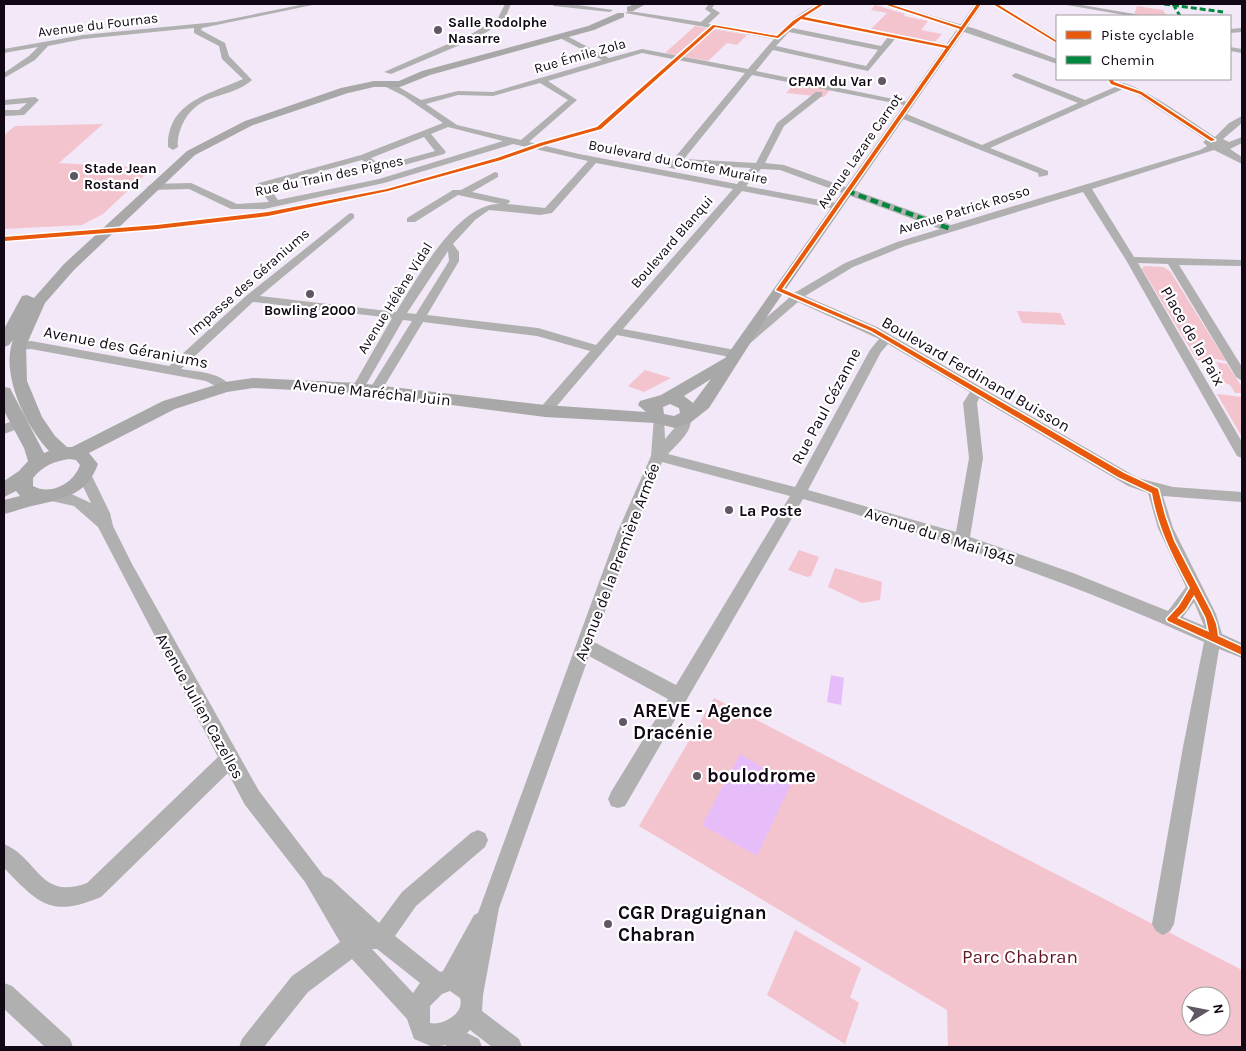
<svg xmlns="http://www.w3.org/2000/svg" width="1246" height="1051" viewBox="0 0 1246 1051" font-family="Karla,sans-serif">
<rect width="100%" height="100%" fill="#f2e8f7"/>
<path fill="#f4c4ce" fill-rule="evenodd" d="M875 5 905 14 904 16 928 21 921 30 942 34 935 42 871 29 887 13 871 10Z
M1137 6 1163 10 1167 16 1134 15Z
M695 26 747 35 737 45 727 43 708 61 665 53Z
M796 82 831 89 824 97 786 93Z
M103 124 59 163 152 168 103 214 82 225 4 229V135L15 126Z
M1144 266 1163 267 1170 271 1226 361 1216 359 1197 360 1142 269Z
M1017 311 1060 313 1066 325 1022 323Z
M1216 362 1227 364 1242 387V393H1235L1230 385 1213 378H1218L1211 375 1212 372 1220 370Z
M645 370 671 378 644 392 628 386Z
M1217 394 1242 397V437Z
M799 550 819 557 811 576 807 577 788 570Z
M835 568 882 582 880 600 862 603 828 587Z
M714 698 1242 970V1047H948L947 1010 639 826ZM1191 996H1221V1026H1191Z
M795 930 861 968 850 997 859 1003 845 1044 767 995Z"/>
<path fill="#e6bdf9" d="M831 675 844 678 841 705 827 702Z
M740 754 791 784 757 856 702 825Z"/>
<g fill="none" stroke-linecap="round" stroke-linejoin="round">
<path fill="#afb0af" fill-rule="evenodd" d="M305 4H317L202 28 201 30 225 43 229 56 252 80C231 99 201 91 184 121 180 129 177 138 178 147L173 150 168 147C167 101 211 94 243 79L222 59 219 46 194 33V28L83 39 48 46 35 60 4 78V73L29 56 38 47 4 53V49L83 35 216 22Z
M505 4H511L504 21 479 37 391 74 384 72 473 33 498 18Z
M551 4H571L613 10 610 12 554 6Z
M709 4H715L712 8 720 13 708 24 777 35C789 22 808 4 825 4L807 17 951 45 952 47 948 49 895 39 868 71 773 50 756 71 913 103 909 106 752 75 684 159 756 163 777 123 816 92H822V96L784 126 765 163 784 165 951 225 1200 150 1207 146 1203 142 1206 140 1138 95 1123 89 990 148 1048 171V175L1039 177 1038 173 898 117V113H904L982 145 1078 103 1013 77 1012 75 1016 73 1085 100 1115 87V82C1136 80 1195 124 1215 137L1229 123 1242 116V123L1223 139 1229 142 1242 137V143L1230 149 1242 157V164L1214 150 1092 189 1134 257 1242 260V266L1179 265 1242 367V381L1236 377 1168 264 1138 263 1242 442V458L1237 456 1126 260 1083 192 905 246 853 267 805 296 877 327 1138 478 1173 487 1242 492V502L1163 496 1173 528 1216 614 1222 634 1242 643V658L1219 649 1174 924 1170 931 1163 935 1156 931 1152 924 1183 747 1204 642C1074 583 940 537 803 499L625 806 618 808 611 806 608 799 611 792 668 699 589 656 499 908 483 995 482 1011 519 1039 522 1047H492L470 1030 467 1033 479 1039 482 1047H447L446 1045 433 1047 414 1039 407 1019 352 959 308 992 264 1047H239L242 1039 292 976 340 942 305 882 245 805 228 773 101 897C51 918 39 904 4 868V844C38 858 40 901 87 883L218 757 98 527 74 506 47 500 45 496 47 492H67L91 503 78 476 85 471 90 472 110 513 113 526 132 564 259 791 324 876 331 879 379 923 402 892 471 833 478 830 485 833 488 840 485 847 416 906 395 936 440 972 443 971 474 915 478 913 617 533 651 456 654 416H664L665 439 678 424 679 416H689C696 429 677 444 668 454L795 487 870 350 879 339 798 302 747 346 743 347 737 343 789 298 784 294 786 292H796L845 263 897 242 940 229 780 170 761 169 746 186 836 203 841 206 836 209 742 191 623 329 735 350 741 354 739 357 735 358 617 335 550 414H540L538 411 540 408 590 351 537 336 423 322 380 393H370L369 390 412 321 403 320 364 388 358 392 352 388 392 318 253 302 181 369C198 372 221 372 231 387L230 390 225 391 206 381 31 349 18 350 12 346 18 342 31 341 169 366 246 296 350 213 354 214V218L260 296 396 312C417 279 457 203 500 204L458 195 415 222H407V218L453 190H461L495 172 498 173V177L472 192 509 200 510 202 507 204 545 208 588 161 513 144 384 183 264 209H231L189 189 152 190 147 187 152 184 191 183 237 204 269 202 257 185 259 183 361 155 443 123 404 96 386 87V83H392L421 100 458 91 493 92 602 60 560 38V34H563L609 58 642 49 748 69 774 39 625 13 629 11 701 22 711 13 705 9ZM802 20 888 37 881 46 792 28ZM789 32 878 50 866 66 776 46ZM642 53 745 73 667 167 675 169 679 164 751 168 737 184 579 154 529 142 577 100 548 81ZM540 83 568 100 521 140 457 125 426 104 458 95 493 96ZM448 127 503 141 379 179 278 200 268 186 362 160 379 172 444 154 446 152 431 134ZM424 137 435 151 381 166 371 158ZM596 163 733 189 596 345 538 328 427 315 459 261V252L453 244 475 220 489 210 540 215 552 213ZM448 251 449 261 416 314 407 313ZM888 344 970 392 963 403 969 458 956 532 808 490 881 352ZM979 398 1128 486 1148 493 1158 528 1186 587 1168 611 1073 573 970 537 983 458 977 403ZM662 462 790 496 676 685 594 642 633 533ZM1194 602 1204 626 1183 617ZM372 949H377L420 983 413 993ZM450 991 460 998C465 1013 443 1026 430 1023V1006L442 994Z
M883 4H892L976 29 1057 59V64Z
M992 4H999L1057 39V44Z
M1061 4H1076L1146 16H1130Z
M1242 28V32L1230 33V29Z
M1230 47 1242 49V53L1230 51Z
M35 97 39 100 24 115 4 116V110H19L27 103 4 105V100Z
M18 419 25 424 23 427 4 434V424Z
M4 983 12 986 70 1039 73 1047H45L4 1009Z"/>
<path fill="#a8a8a8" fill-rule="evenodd" d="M635 4H646L633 11H627V7Z
M975 4H983L770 312 709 408 690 423 675 428 655 423 545 417 358 393 253 388 227 392 175 409 89 453 98 464C88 492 68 498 41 504 29 506 16 511 4 514V500L20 496 16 491 4 497V481L19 471 28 461 24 448 4 411V387L10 388 12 392 44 453 49 451C26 427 0 374 13 340L9 345 4 347V329L22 296 27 295 34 298 64 264 187 151 245 121 341 88 374 81H399L422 71 588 26 618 13H624V17L594 30 430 75 400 87H374L348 93 253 125 195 155 74 270 45 303 26 346 27 381 42 417 55 436 67 447H72L163 401 225 382 253 378 358 383 545 405 646 412 638 405 640 401 661 395 725 358ZM711 379 693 403 684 396ZM670 404 679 408 680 413 674 416 664 414 663 407ZM69 459 76 460 80 465C74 483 51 496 33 486V478C43 466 54 461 69 459Z"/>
<path stroke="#00873e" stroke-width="3" stroke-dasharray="6 3" stroke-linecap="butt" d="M1164 4 1223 12
M1173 4 1180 16"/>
<path stroke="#00873e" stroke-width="4.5" stroke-dasharray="8 4.5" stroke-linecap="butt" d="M847 191 951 229"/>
<g stroke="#fff" stroke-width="3">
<path id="cycleway" d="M820 4H824L804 17 948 46 960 29 884 4H889L961 27 977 4H981L782 289 875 329 1124 473 1158 489 1165 516 1174 541 1211 612 1216 624 1218 636 1242 647V655L1168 621 1167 619 1179 606 1190 588C1173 557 1158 527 1152 493L1118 477 871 331 776 290 946 48 801 19 778 38 715 27 601 129 544 145 501 160 388 191 268 216 157 229 4 241V237L157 225 268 212 387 189 497 158 540 143 597 127 713 25 777 36 793 21ZM1194 595 1206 618 1209 632 1177 618 1185 610Z
M993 4H997L1057 41V43Z
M1108 79H1112L1114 82 1142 92 1215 140 1211 141 1140 94 1111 84Z"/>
</g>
<use href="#cycleway" fill="#e8590c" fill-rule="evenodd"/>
</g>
<g fill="#605664" stroke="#fff" stroke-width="2">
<circle cx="438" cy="30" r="5"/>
<circle cx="882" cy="81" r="5"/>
<circle cx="74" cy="176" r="5"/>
<circle cx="310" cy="294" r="5"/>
<circle cx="729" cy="510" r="5"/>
<circle cx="623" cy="722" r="5"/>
<circle cx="697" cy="776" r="5"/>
<circle cx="608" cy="924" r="5"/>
</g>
<g text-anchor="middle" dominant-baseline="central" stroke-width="4.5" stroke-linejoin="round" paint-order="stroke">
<g font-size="14" font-weight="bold" fill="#110715" stroke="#fff" text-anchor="start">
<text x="448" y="22">Salle Rodolphe<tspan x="448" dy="16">Nasarre</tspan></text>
<text x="872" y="81" text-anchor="end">CPAM du Var</text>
<text x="84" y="168">Stade Jean<tspan x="84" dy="16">Rostand</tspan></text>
<text x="310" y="310" text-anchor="middle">Bowling 2000</text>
</g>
<g font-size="14" fill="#110715" stroke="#fff">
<text transform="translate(98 25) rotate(-7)">Avenue du Fournas</text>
<text transform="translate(580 56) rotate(-16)">Rue Émile Zola</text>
<text transform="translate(860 151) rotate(-55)">Avenue Lazare Carnot</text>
<text transform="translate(678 162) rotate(11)">Boulevard du Comte Muraire</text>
<text transform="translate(329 176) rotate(-12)">Rue du Train des Pignes</text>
<text transform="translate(964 210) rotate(-17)">Avenue Patrick Rosso</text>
<text transform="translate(672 242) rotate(-49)">Boulevard Blanqui</text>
<text transform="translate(249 282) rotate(-41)">Impasse des Géraniums</text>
<text transform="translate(395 298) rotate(-58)">Avenue Hélène Vidal</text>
</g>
<g font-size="16" fill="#110715" stroke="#fff">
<text transform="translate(1193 336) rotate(60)">Place de la Paix</text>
<text transform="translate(126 347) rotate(11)">Avenue des Géraniums</text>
<text transform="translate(976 374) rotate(30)">Boulevard Ferdinand Buisson</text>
<text transform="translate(372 392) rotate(6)">Avenue Maréchal Juin</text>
<text transform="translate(826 406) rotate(-62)">Rue Paul Cézanne</text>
<text transform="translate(940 536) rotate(18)">Avenue du 8 Mai 1945</text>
<text transform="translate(617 562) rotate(-69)">Avenue de la Première Armée</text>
<text transform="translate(200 706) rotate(61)">Avenue Julien Cazelles</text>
</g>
<g font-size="16" font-weight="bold" fill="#110715" stroke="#fff" text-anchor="start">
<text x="739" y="510">La Poste</text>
</g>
<g font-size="19" font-weight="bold" fill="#110715" stroke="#fff" text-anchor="start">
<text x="633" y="711">AREVE - Agence<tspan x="633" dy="22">Dracénie</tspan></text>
<text x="707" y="776">boulodrome</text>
<text x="618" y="913">CGR Draguignan<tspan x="618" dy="22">Chabran</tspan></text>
</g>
<g font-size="19" fill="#651625" stroke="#fff">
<text x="1020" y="957">Parc Chabran</text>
</g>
</g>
<rect width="1246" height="1051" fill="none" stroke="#110715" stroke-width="10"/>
<rect x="1056" y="15" width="175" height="65" fill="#ffffff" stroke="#a09ca1"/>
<rect x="1066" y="31" width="25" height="8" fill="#e8590c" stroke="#a09ca1"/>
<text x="1101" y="40" font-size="15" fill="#110715">Piste cyclable</text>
<rect x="1066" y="56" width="25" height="8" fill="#00873e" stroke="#a09ca1"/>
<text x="1101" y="65" font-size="15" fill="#110715">Chemin</text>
<g transform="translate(1206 1011) rotate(80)"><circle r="24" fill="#ffffff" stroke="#a09ca1"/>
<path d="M0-4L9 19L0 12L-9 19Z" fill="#605664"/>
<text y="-8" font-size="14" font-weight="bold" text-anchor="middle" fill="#110715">N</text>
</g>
</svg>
